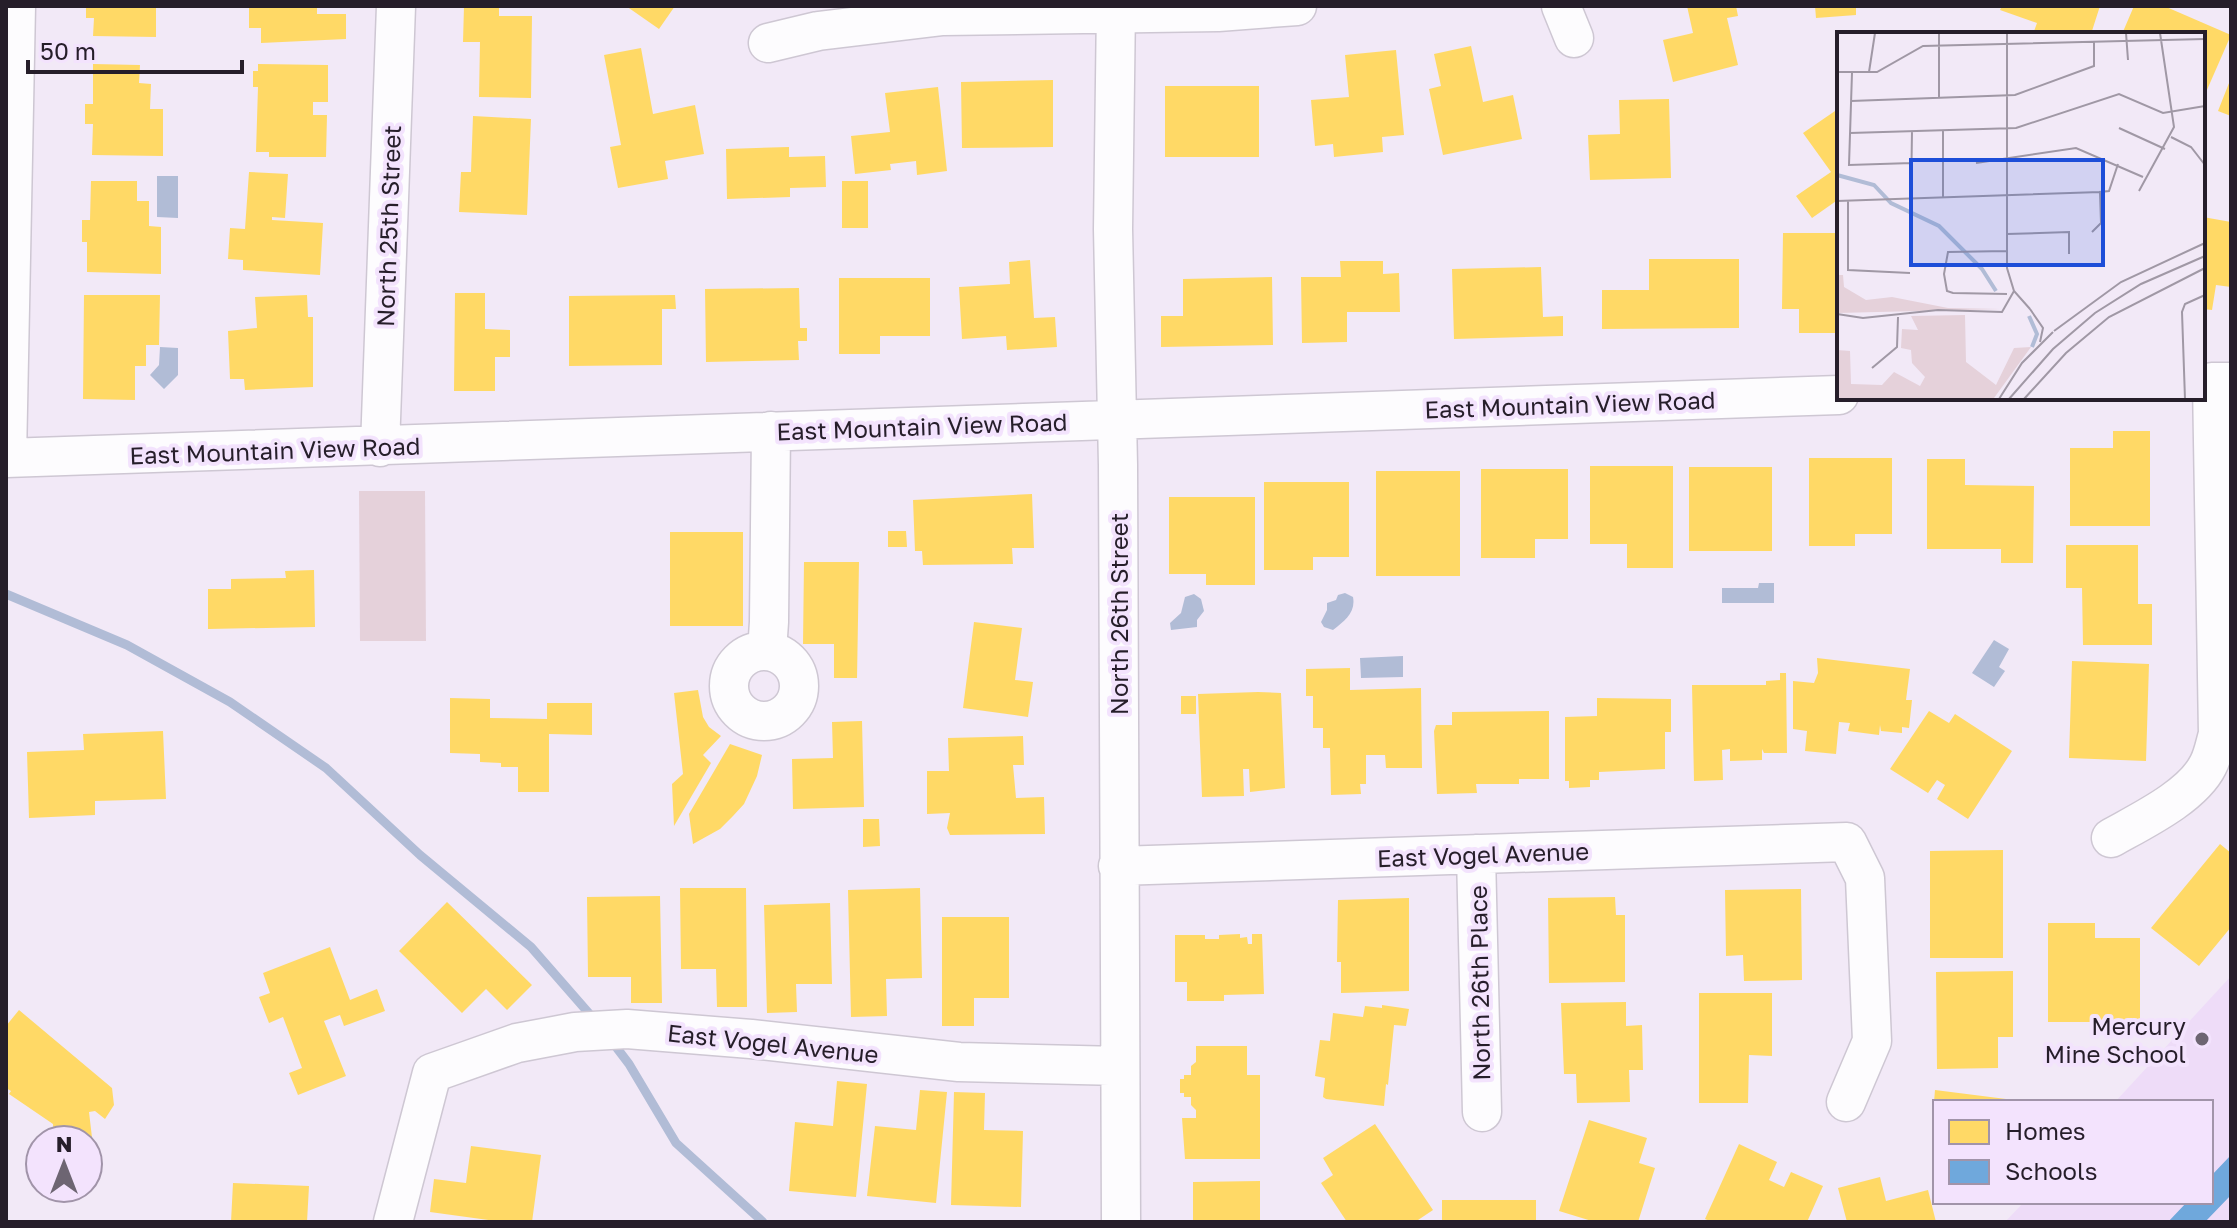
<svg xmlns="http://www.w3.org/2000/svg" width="2237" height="1228" viewBox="0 0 2237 1228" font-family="'Golos Text',sans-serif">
<rect width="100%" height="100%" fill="#f2e9f7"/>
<path fill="#eedcf8" d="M2231 976V1222H2005L2024 1202H2211V1102H2115Z"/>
<path fill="#e5d1da" d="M359 491H425L426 641H360Z"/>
<path fill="#b1bcd6" d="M157 176H178V218L157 217Z
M160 347 178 348V375L164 389 150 375 159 365Z
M1759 583H1774V603H1722V588H1758Z
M1345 593 1353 597C1356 612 1345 621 1333 630L1324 627 1321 622 1327 610V603L1336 600 1338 595Z
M1194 594 1201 599 1204 611 1197 620V627L1171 630 1170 623 1181 613 1185 597Z
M1994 640 2009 649 1999 667 2005 671 1994 687 1972 673Z
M1403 656V677L1361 678 1360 658Z"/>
<path fill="#ffd966" d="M86 6H156V37L93 36 94 18H86Z
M249 6H310L317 8V14H346V39L261 43V28H249Z
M464 6H499V16H532L531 98 479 97 480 42H463Z
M626 6H675L659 29Z
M1687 6H1736L1738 16 1727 18 1738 65 1673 82 1663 40 1693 33Z
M1815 6H1856V15L1816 18Z
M2002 6H2100L2091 34H2033L2037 23 2000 10Z
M2134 6H2164L2231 35 2203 99V34H2122Z
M1471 46 1483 102 1513 95 1522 139 1443 155 1429 89 1441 86 1434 54Z
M641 48 653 114 695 105 704 154 665 161 668 179 618 188 610 147 621 145 604 55Z
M1396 50 1404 135 1382 137 1383 152 1334 157 1333 144 1315 146 1311 100 1349 97 1345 55Z
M93 64 140 65 139 83 151 84 150 109H163V156L92 155 93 124H85V104H93Z
M258 64 328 65V102H313V115H327L326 157H269V152H256L258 87H253V71H258Z
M2231 78V116L2218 111Z
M1053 80V147L962 148 961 82Z
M1165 86H1259V157H1165Z
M938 87 947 171 917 175 916 161 890 164 891 170 855 174 851 136 890 132 885 93Z
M1669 99 1671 178 1590 180 1588 135 1620 134 1619 100Z
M1835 111 1839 112V199L1812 218 1796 196 1831 172 1803 133Z
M473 116 531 119 527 215 459 212 461 172H471Z
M789 147V157L825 156 826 187 790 188V197L727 199 726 149Z
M249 172 288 174 285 218 272 217V220L323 223 320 275 243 270V260L228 259 230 228 245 229Z
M91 181H137V201H149V226L161 227V274L87 272V242H82V220H90Z
M842 181H868V228H842Z
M2203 217 2231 222V287L2216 285 2212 310 2203 309Z
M1783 233H1839V333H1799V309H1782Z
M1649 259H1739V328L1602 329V290H1649Z
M1030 260 1034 318 1055 317 1057 347 1007 350 1006 336 962 339 959 287 1010 284 1009 262Z
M1340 261H1383V274L1399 273 1400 312H1347V342L1302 343 1301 277H1341Z
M1541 267 1543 317 1563 316V336L1454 339 1452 269Z
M1272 277 1273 345 1161 347V316H1183V279Z
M839 278H930V336H880V354H839Z
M799 288 800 328H807V341H798L799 360 706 362 705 289Z
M455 293H485V329L510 330V357H495V391H454Z
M84 295H160L159 345H146V366H135V400L83 399Z
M307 295 308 317H313V387L245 390 244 379H230L228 331 257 328 255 297Z
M675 295 676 309H662V365L569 366V296Z
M2113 431H2150V526H2070V448H2113Z
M1809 458H1892V534H1855V546H1809Z
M1927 459H1965V485L2034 486 2033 563H2001V549H1927Z
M1590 466H1673V568H1627V544H1590Z
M1689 467H1772V551H1689Z
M1481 469H1568V539H1535V558H1481Z
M1376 471H1460V576H1376Z
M1264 482H1349V557H1313V570H1264Z
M1032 494 1034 548H1012L1013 564 923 565 922 551H915L913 500Z
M1169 497H1255V585H1206V574H1169Z
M888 531H906L907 547H888Z
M670 532H743V626H670Z
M2066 545H2138V604H2152V645H2083L2082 588H2066Z
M804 562H859L857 678H834V644H803Z
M314 570 315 627 208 629V589H231V579L286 578 285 571Z
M974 622 1022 628 1015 680 1033 682 1028 717 963 708Z
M1817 658 1910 669 1906 700H1912L1909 728 1902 727V733L1881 731 1880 725 1879 735 1848 731 1850 723 1839 722 1836 754 1805 751 1807 731 1793 729V681L1814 683 1818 673Z
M2072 661 2149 664 2146 761 2069 758Z
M1350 668V690L1421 688 1422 768H1386L1385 755H1366V784H1360L1361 794 1331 795 1330 748H1323V728H1313V696H1306V669Z
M1780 673H1786L1787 753H1764L1762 749V760L1730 761V749L1722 750 1723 780 1694 781 1692 685H1766V681L1780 680Z
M698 690 703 717 709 727 721 736 703 755 711 763 674 826 672 784 683 774 674 693Z
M1258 692 1281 693 1285 788 1250 792 1249 769H1243L1244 796 1202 797 1198 694Z
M1181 696H1196V714H1181Z
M450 698 490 699V718L547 719V703H592V735L549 734V792H518V767H501V763L480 762V754L450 753Z
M1597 698 1671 699V732H1665V769L1599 772V780H1590V787L1569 788V781H1565V717L1597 716Z
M1549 711V779H1519V784H1476L1477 793 1437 794 1434 731 1436 725H1452V712Z
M1929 711 1949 723 1955 714 2012 751 1968 819 1937 799 1945 785 1937 780 1928 793 1890 769Z
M862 721 864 807 793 809 792 759 833 758 832 722Z
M163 731 166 799 95 801V815L29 818 27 752 84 750 83 734Z
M1023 736 1024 765H1013L1016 798 1044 797 1045 834 950 835 947 828 950 813 927 814V771H949L948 738Z
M730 744 762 755 757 776 744 804 733 816 720 829 693 844 689 814Z
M863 819H879L880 846 863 847Z
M2220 844 2231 853V927L2199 966 2151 928Z
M2003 850V958H1930V851Z
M680 888H746L747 1007H717L716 969H681Z
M920 888 922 978 886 979 887 1016 851 1017 848 890Z
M1801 889 1802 980 1744 981 1743 955 1726 956 1725 890Z
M660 896 662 1003H631V977H588L587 897Z
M1615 897 1616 915H1625V982L1549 983 1548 898Z
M1409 898V991L1341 993V962H1337L1338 900Z
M447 902 532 985 507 1010 486 989 462 1013 399 951Z
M830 903 832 984H796L797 1012 767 1013 764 905Z
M942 917H1009V998H974V1026H942Z
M2048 923H2095V938H2140V1022H2048Z
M1240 934V938L1247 937 1248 944H1252V934H1262L1264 994 1224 995V1001H1187V982H1175V935H1205V939H1219V935Z
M330 947 350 1000 377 989 385 1011 344 1026 340 1015 324 1021 346 1076 298 1095 289 1073 302 1068 283 1017 269 1023 259 997 270 993 263 973Z
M2013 971V1037H1998V1068L1937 1069 1936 972Z
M1699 993H1772V1056L1749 1055 1748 1103H1699Z
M1626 1002V1026L1642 1025 1643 1070H1629L1630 1102 1577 1103 1576 1074H1564L1561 1003Z
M1382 1005 1409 1009 1406 1026 1394 1025 1388 1085 1386 1084 1384 1106 1326 1099 1323 1097 1325 1078 1315 1076 1320 1040 1330 1041 1333 1013 1363 1017 1365 1006 1382 1008Z
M19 1010 112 1088 114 1105 105 1119 95 1111 89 1112 97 1180 88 1181V1140H54L53 1124 9 1094 11 1091 6 1088V1026Z
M1196 1046H1247V1075H1260V1159H1185L1182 1118H1196V1110L1191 1105V1097H1184V1093H1180V1079H1184V1075H1191V1066L1196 1062Z
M837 1081 867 1084 856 1197 789 1191 795 1122 833 1126Z
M920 1090 947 1092 936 1203 867 1196 875 1126 916 1130Z
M1935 1090 2006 1099 2005 1102H1934Z
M954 1092 985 1093 984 1130 1023 1131 1021 1207 951 1205Z
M1589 1120 1647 1138 1639 1163 1655 1168 1638 1222H1595L1559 1211Z
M1375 1124 1433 1210 1415 1222H1347L1321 1183 1333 1175 1323 1158Z
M1739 1144 1777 1162 1769 1180 1784 1187 1791 1172 1823 1186 1807 1222H1712L1705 1219Z
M471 1146 541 1155 532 1222H503L430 1212 434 1179 466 1183Z
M1880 1177 1886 1201 1928 1190 1936 1222H1847L1838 1188Z
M1260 1181V1222H1193V1182Z
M233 1183 309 1186 307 1222H231Z
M1442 1200H1536V1222H1442Z"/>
<path fill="#6fa8dc" d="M2231 1155V1195L2205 1222H2168L2187 1202H2211V1176Z"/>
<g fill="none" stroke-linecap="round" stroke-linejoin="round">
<path stroke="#b1bcd6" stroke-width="9" d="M6 594 127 645 230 702 326 768 420 855 531 947 593 1018
M610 1039 629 1064 676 1143 763 1222"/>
<g stroke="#cec7d3" stroke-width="41">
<path id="minor" d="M1116 6 1113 229 1118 465 1121 1222
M1561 6 1574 38
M768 43 818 31 943 16 1218 12 1297 6
M380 447 396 6
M6 458 1839 395
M7 458 16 6
M767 651 769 622 771 431
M729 686a35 35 0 1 1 70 0a35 35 0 1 1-70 0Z
M2111 838C2141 821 2192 797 2208 765 2213 756 2215 744 2218 734L2212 382H2231
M1476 854 1482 1112
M1118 866 1847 842 1865 878 1872 1041 1846 1102
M393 1222 432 1073 517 1043 575 1032 627 1029 751 1039 959 1062 1120 1066"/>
</g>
<use href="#minor" stroke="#fdfcfe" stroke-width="38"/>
</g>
<circle fill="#6d6572" stroke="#f3e3fd" stroke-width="3" cx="2202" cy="1039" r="8"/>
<g text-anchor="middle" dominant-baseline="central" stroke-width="8" stroke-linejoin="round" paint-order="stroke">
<g font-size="24" fill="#261e2a" stroke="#f3e3fd">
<text transform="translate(388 226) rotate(-88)">North 25th Street</text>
<text transform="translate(1570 404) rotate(-2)">East Mountain View Road</text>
<text transform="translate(922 426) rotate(-2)">East Mountain View Road</text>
<text transform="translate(275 450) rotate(-2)">East Mountain View Road</text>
<text transform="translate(1118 614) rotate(-90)">North 26th Street</text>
<text transform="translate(1483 854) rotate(-2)">East Vogel Avenue</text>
<text transform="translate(1479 983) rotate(-91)">North 26th Place</text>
<text transform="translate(773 1043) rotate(6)">East Vogel Avenue</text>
</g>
<g font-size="24" fill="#261e2a" stroke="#f3e3fd" text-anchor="end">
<text x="2186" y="1025">Mercury<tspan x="2186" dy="28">Mine School</tspan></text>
</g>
</g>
<g transform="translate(1837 32)">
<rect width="368" height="368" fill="#f2e9f7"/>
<path d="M0 243H6L7 255 29 268 55 265 111 276 163 277 0 281ZM128 283 129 330 159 353 177 316 194 315 157 366 0 367V318L13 319 14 352 45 353 57 340 83 354 88 345 75 331 74 318 64 316 65 297 81 298 74 284Z" fill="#e5d1da"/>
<path fill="none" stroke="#b1bcd6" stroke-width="4" d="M0 143 37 153 54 171 102 194 145 237 159 259M192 284 200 302 195 315"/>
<path fill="none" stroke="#a098a5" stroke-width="2" d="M102 1V66M170 1V236L177 259 193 277M289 1 291 28M1 30 0 40H40L86 14 368 7M32 40 38 1M15 41 12 133 75 131M14 69 178 63 257 34V10M282 96 328 117M106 98V166M13 101 179 96 282 62 326 81 368 74M334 105 354 115 368 133M139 131 239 116 306 145M302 159 337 95 323 1M74 167 75 99M0 169 263 160M11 169V238L73 241M255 200 264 191 263 160 272 159 281 132M170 202 232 200V222M170 219 111 220 107 242 110 259 116 261 170 262M193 277 206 296 203 310M0 282 26 286 101 278 165 280 177 259M217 299 284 250 368 211M35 336 60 315 61 285M162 367 185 331 216 300M172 367 216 317 258 281 304 252 368 224M187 367 229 321 272 285 368 236M348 367 345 280 348 272 368 263"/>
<path fill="#1d4ed8" fill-opacity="0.15" stroke="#1d4ed8" stroke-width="4" d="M74 128H266V233H74Z"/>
<rect width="368" height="368" fill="none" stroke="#261e2a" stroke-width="4"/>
</g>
<rect width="2237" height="1228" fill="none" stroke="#261e2a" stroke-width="16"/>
<rect x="1933" y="1100" width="280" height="104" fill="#f3e3fd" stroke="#a194a9" stroke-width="2"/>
<rect x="1949" y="1120" width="40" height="24" fill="#ffd966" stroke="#a194a9" stroke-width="2"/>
<text x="2005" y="1140" font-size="24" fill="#261e2a">Homes</text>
<rect x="1949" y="1160" width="40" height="24" fill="#6fa8dc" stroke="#a194a9" stroke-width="2"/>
<text x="2005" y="1180" font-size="24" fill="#261e2a">Schools</text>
<g transform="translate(64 1164)"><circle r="38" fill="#f3e3fd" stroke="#a194a9" stroke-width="2"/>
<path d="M0-6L14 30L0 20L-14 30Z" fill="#6d6572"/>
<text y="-12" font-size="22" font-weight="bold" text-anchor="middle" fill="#261e2a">N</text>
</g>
<path d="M28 60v12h214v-12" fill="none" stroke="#261e2a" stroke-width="4"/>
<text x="40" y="60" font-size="24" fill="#261e2a" stroke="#f3e3fd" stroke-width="6" paint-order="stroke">50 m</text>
</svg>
